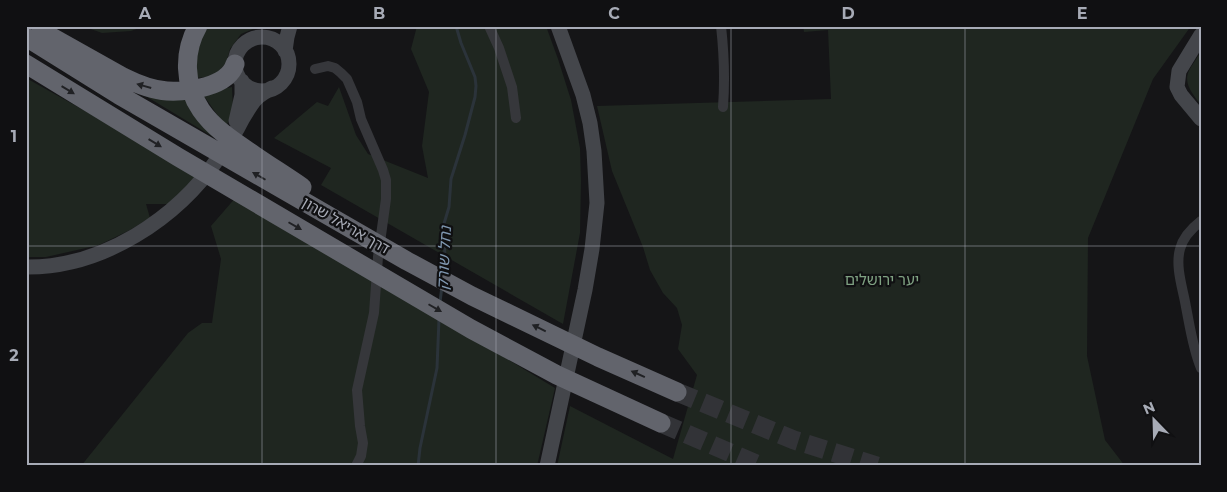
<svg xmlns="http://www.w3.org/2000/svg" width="1227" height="492" viewBox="0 0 1227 492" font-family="Montserrat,'Noto Sans Hebrew',sans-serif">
<rect width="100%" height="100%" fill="#151517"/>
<path fill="#1f2620" d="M87 26H145L131 31 102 33 88 28Z
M207 26H260L241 34 230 49 226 63 217 73 206 77 196 78V53Z
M417 26H546L558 59 571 100 580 148 581 181 580 233 563 324 321 185 331 168 274 138 317 102 328 106 339 87 356 135 368 154 428 178 422 146 429 92 411 49Z
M803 26H1191L1153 79 1088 238 1087 356 1105 440 1125 466H557L570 406 673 459 697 375 678 349 682 325 677 308 663 293 650 270 643 247 612 171 597 106 831 99 828 30 804 32Z
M1201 52V105C1194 96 1184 85 1188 73 1191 66 1197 58 1201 52Z
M26 78 198 174 171 204H146L150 218 130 230 99 245 46 257H26Z
M129 86 189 98 220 141Z
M232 87 233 109 227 125 218 116 202 93Z
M237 196 555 388 537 466H81L188 333 202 323H212L221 259 211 226Z"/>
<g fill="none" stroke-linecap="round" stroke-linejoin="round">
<path stroke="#2b333a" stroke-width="3" d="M443 272 445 255 443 227 449 207 451 179 465 135 475 97 476 86 475 77 461 43 456 26
M440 302 442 286
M418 466 420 448 437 368 439 319"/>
<path stroke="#323337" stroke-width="19" stroke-dasharray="19 9" stroke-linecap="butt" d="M677 392 794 440 877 466
M661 423 761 466"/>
<path stroke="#36373b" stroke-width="10" d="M489 26 499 48 512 87 516 118
M721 26C724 53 725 80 723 107
M315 69 328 66 335 68 341 73 347 79 357 102 361 119 383 170 386 180V199L378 257 374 313 357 390 360 426 363 443 361 456 356 466
M1201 221C1192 228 1183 237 1180 249 1175 267 1183 289 1186 307 1190 327 1193 349 1201 368"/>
<path stroke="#44464b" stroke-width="15" d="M1201 35 1179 71 1177 87 1181 95 1201 119
M235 64a27 27 0 1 1 54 0a27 27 0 1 1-54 0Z
M285 51 287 37 290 26
M236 121 242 95V81
M26 267C102 268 177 219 219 157 228 145 236 132 243 118 247 112 251 104 256 99 260 94 267 91 272 88
M547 466 585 290 592 249 597 203 594 151 590 123 583 95 558 26"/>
<path stroke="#62646c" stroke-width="19" d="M198 26C183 52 184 85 201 110 214 129 235 142 254 155 270 166 286 176 302 187
M41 31 123 77C137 84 151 90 167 91 188 92 228 87 235 64
M26 37 119 95 407 261 472 296 598 357 677 392
M26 64 178 157 471 329 557 375 661 423"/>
</g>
<defs><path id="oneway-solid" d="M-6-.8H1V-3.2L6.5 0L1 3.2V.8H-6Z" transform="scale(1.25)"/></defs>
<g fill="#202124">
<use href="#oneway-solid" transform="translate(144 86) rotate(-164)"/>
<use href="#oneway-solid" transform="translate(68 90) rotate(31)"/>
<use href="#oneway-solid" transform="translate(155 143) rotate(31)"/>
<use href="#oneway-solid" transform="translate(259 176) rotate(-150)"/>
<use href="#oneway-solid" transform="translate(295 226) rotate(30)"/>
<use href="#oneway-solid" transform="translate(435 308) rotate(30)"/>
<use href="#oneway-solid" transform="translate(539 328) rotate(-154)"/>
<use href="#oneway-solid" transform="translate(638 374) rotate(-156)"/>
</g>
<path fill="none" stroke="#a7abb6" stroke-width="1" stroke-opacity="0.55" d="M262 26V466M496 26V466M731 26V466M965 26V466M26 246H1201"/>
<g text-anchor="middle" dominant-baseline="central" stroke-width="4.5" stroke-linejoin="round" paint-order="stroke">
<g font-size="15" fill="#a7abb6" stroke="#101012">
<text transform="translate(346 225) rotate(30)">דרך אריאל שרון</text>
</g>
<g font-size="15" fill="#7fa182" stroke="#101012">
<text x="882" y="279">יער ירושלים</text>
</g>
<g font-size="16" font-style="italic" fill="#7f97b0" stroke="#101012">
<text transform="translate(444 258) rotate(-87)">נחל שורק</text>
</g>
</g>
<rect width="1227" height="492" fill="none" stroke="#101012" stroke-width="55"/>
<g transform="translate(1154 420) rotate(337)" stroke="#101012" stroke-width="4" paint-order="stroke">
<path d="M0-4L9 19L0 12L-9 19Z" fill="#a7abb6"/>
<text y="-8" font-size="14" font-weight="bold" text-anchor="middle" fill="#a7abb6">N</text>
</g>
<rect x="28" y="28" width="1172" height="436" fill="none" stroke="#a7abb6" stroke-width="2"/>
<g font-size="16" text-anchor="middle" font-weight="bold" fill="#a7abb6">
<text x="145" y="19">A</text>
<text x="379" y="19">B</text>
<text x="614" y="19">C</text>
<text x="848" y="19">D</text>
<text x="1082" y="19">E</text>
<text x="14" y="142">1</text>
<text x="14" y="361">2</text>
</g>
</svg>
